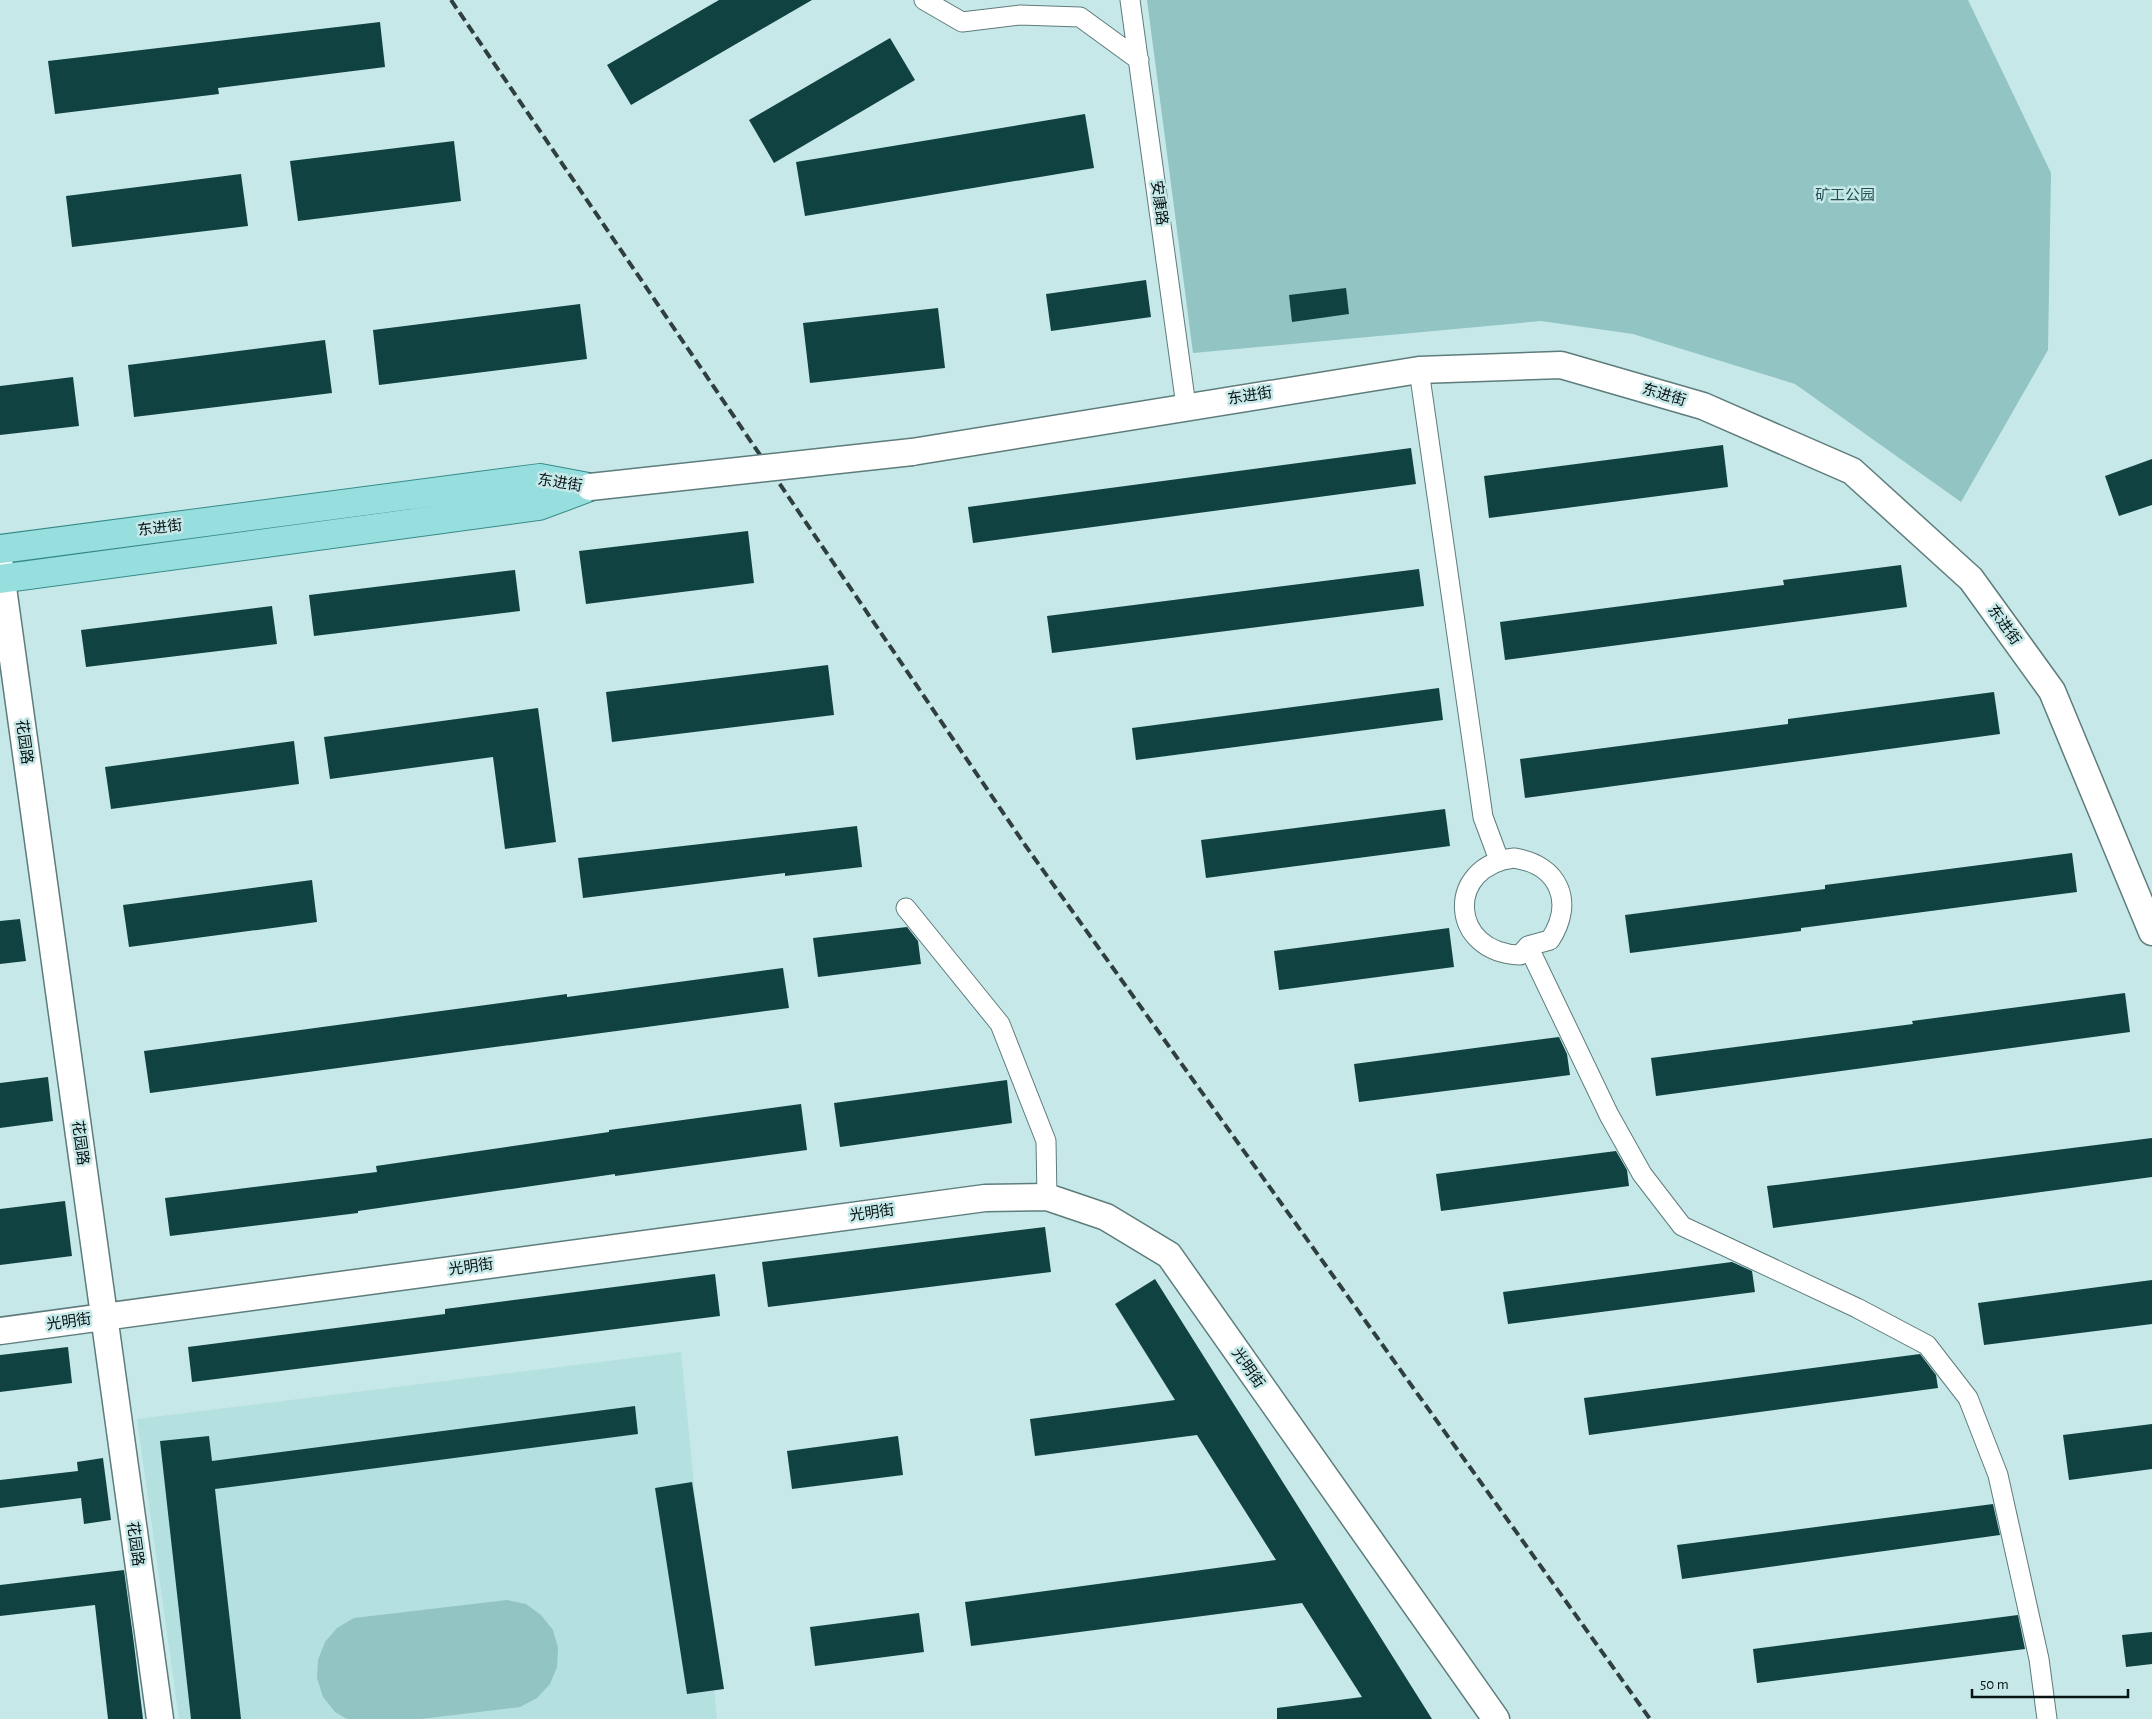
<svg xmlns="http://www.w3.org/2000/svg" width="2152" height="1719" viewBox="0 0 2152 1719" font-family="'Alegreya Sans','Noto Sans SC',sans-serif">
<rect width="100%" height="100%" fill="#c7e8e8"/>
<path fill="#b4e0df" d="M681 1352 717 1719H179L137 1419Z"/>
<path fill="#91c4c3" d="M1147 0H1968L2051 173 2048 350 1961 502 1795 384 1633 334 1541 321 1193 353Z
M507 1600 526 1604 541 1615 553 1630 558 1648 557 1667 550 1684 537 1698 520 1707 421 1719H347L335 1712 323 1697 317 1678 318 1660 325 1642 337 1628 354 1618Z"/>
<path fill="#114242" d="M719 0H812L631 105 607 65Z
M380 22 385 67 218 88 219 94 55 114 48 61Z
M890 38 915 80 774 163 749 120Z
M1085 114 1094 168 805 216 796 162Z
M454 141 461 201 298 221 290 161Z
M241 174 248 226 72 247 66 196Z
M1146 280 1151 317 1051 331 1046 294Z
M1346 288 1349 314 1292 322 1289 295Z
M580 304 587 359 379 385 373 330Z
M938 308 945 368 810 383 803 323Z
M325 340 332 393 134 417 128 365Z
M73 377 79 426 0 435V386Z
M1723 445 1728 487 1489 518 1484 476Z
M1411 448 1416 484 973 543 968 507Z
M2152 459V505L2119 516 2105 476Z
M748 531 754 583 586 604 579 551Z
M1901 565 1907 607 1505 660 1500 622 1784 585 1783 580Z
M1419 569 1424 606 1052 653 1047 616Z
M515 570 520 611 314 636 309 595Z
M272 606 277 644 86 667 81 630Z
M828 665 834 715 612 742 606 692Z
M1439 688 1443 720 1136 760 1132 728Z
M1994 692 2000 734 1525 798 1520 759 1788 724V719Z
M538 708 556 842 505 849 493 757 330 779 324 737Z
M294 741 299 784 111 809 105 767Z
M1445 809 1450 846 1206 878 1201 840Z
M857 826 862 867 785 876V873L583 898 578 858Z
M2072 853 2077 892 1801 928V931L1630 953 1625 915 1825 889V885Z
M312 880 317 922 129 947 123 905Z
M20 919 26 961 0 964V921Z
M907 927 918 941 921 964 818 977 813 938Z
M1449 928 1454 967 1279 990 1274 951Z
M783 968 789 1008 150 1093 144 1051 567 994V997Z
M2125 993 2130 1032 1656 1096 1651 1058 1913 1024 1912 1021Z
M1559 1037 1567 1054 1570 1075 1359 1102 1354 1064Z
M48 1077 53 1121 0 1128V1083Z
M1007 1080 1012 1123 840 1147 834 1103Z
M801 1104 807 1150 615 1176V1174L358 1211V1213L170 1236 165 1198 377 1172 376 1166 609 1132V1130Z
M2152 1138V1177L1773 1228 1767 1186Z
M1616 1151 1627 1170 1629 1186 1441 1211 1436 1174Z
M65 1201 72 1256 0 1265V1209Z
M1045 1227 1051 1272 768 1307 762 1262Z
M1732 1262 1752 1271 1755 1292 1508 1324 1503 1292Z
M715 1274 720 1316 192 1382 188 1347 445 1314V1309Z
M1155 1279 1432 1719H1277V1708L1362 1697 1302 1603 971 1646 965 1602 1276 1560 1197 1435 1035 1456 1030 1419 1175 1400 1115 1304Z
M2152 1280V1324L1984 1345 1978 1303Z
M68 1347 72 1383 0 1392V1355Z
M1920 1354 1936 1375 1938 1388 1589 1435 1584 1398Z
M635 1406 638 1434 215 1489 241 1719H191L160 1441 209 1436 212 1461Z
M2152 1424V1469L2069 1480 2063 1435Z
M898 1436 903 1475 792 1489 787 1451Z
M103 1458 111 1520 84 1524 81 1498 0 1508V1480L78 1471 77 1462Z
M692 1482 724 1689 687 1694 655 1488Z
M1993 1504 2000 1535 1682 1579 1677 1545Z
M124 1570 134 1644 143 1719H108L95 1605 0 1616V1585Z
M919 1613 924 1652 815 1666 810 1627Z
M2018 1615 2025 1649 1757 1683 1753 1649Z
M2152 1632V1664L2126 1667 2122 1635Z"/>
<g fill="none" stroke-linecap="round" stroke-linejoin="round">
<g stroke="#5d7c7b" stroke-width="21">
<path id="street" d="M924 0 962 22 1020 15 1080 17 1139 60
M1130 0 1186 406
M1419 370 1483 817 1499 860
M1514 858C1559 865 1575 902 1550 940L1528 946 1520 955C1449 953 1445 866 1514 858Z
M906 908 1000 1024 1046 1141 1047 1197
M1528 946 1609 1115 1642 1174 1682 1226 1857 1308 1927 1345 1968 1398 1998 1475 2039 1659 2047 1719"/>
</g>
<g stroke="#5d7c7b" stroke-width="29">
<path id="secondary" d="M912 452 1419 370 1561 365 1703 406 1852 471 1971 579 2052 691 2152 932
M0 566 160 1719
M0 1331 985 1198 1047 1197 1106 1217 1169 1255 1496 1719"/>
</g>
<g stroke="#388a8a" stroke-width="30">
<path id="primary" d="M0 549 540 478 588 487
M0 579 539 506 590 487"/>
</g>
<use href="#street" stroke="#fff" stroke-width="19"/>
<use href="#secondary" stroke="#fff" stroke-width="26"/>
<use href="#primary" stroke="#97dfdf" stroke-width="28"/>
<path stroke="#2f3f3f" stroke-width="4" stroke-dasharray="10 5" stroke-linecap="butt" d="M451 0 1025 845 1650 1719"/>
<g stroke="#5d7c7b" stroke-width="29" stroke-linecap="butt">
<path id="secondary-bridge" d="M590 487 912 452"/>
</g>
<use href="#secondary-bridge" stroke="#fff" stroke-width="26"/>
</g>
<g text-anchor="middle" dominant-baseline="central" stroke-width="5" stroke-linejoin="round" paint-order="stroke">
<g font-size="15" fill="#254e4e" stroke="#c7e8e8">
<text x="1845" y="195">矿工公园</text>
</g>
<g font-size="15" fill="#071313" stroke="#c7e8e8">
<text transform="translate(1159 203) rotate(82)">安康路</text>
<text transform="translate(1664 395) rotate(16)">东进街</text>
<text transform="translate(1250 396) rotate(-9)">东进街</text>
<text transform="translate(560 483) rotate(9)">东进街</text>
<text transform="translate(160 528) rotate(-7)">东进街</text>
<text transform="translate(2004 625) rotate(54)">东进街</text>
<text transform="translate(24 742) rotate(82)">花园路</text>
<text transform="translate(80 1143) rotate(82)">花园路</text>
<text transform="translate(872 1213) rotate(-8)">光明街</text>
<text transform="translate(471 1267) rotate(-8)">光明街</text>
<text transform="translate(69 1322) rotate(-8)">光明街</text>
<text transform="translate(1248 1368) rotate(55)">光明街</text>
<text transform="translate(135 1544) rotate(82)">花园路</text>
</g>
</g>
<path d="M1972 1689v8h156v-8" fill="none" stroke="#071313" stroke-width="2.5"/>
<text x="1980" y="1689" font-size="15" fill="#071313" stroke="#c7e8e8" stroke-width="4" paint-order="stroke">50 m</text>
</svg>
